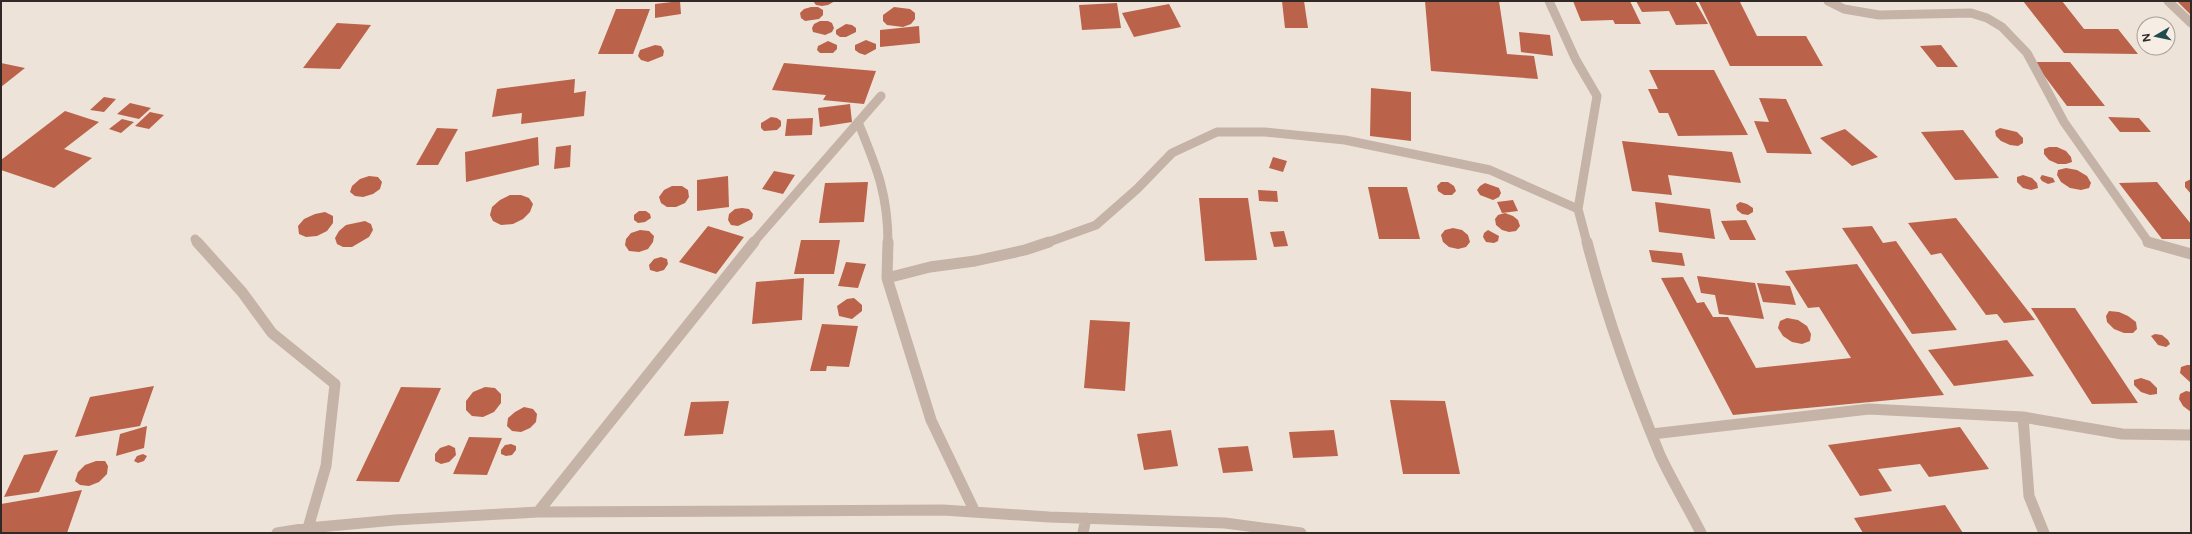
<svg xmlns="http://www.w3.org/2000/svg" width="2192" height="534" viewBox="0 0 2192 534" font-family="Figtree,sans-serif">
<rect width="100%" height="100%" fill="#eee3d8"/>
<path fill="#ba634a" d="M680 1 681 14 655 18V4Z
M813 1H835L828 5 822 6 816 5Z
M1282 1H1304L1308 28H1285Z
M1425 1H1499L1507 54 1534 56 1538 79 1431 71Z
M1573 1H1630L1641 24H1615L1613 20 1581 21Z
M1636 1H1695L1708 24 1676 25 1669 11 1642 12Z
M2023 1H2062L2084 29H2118L2138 54 2064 53Z
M2177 1H2191V15Z
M1699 2H1740L1757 36H1806L1823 66H1730Z
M1117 3 1121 28 1082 30 1079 5Z
M1169 4 1181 27 1134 37 1122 13Z
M811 7H818L823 10V15L819 19 805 21 801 18 800 13 804 9Z
M894 7 910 9 915 13V19L911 24 903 27 887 25 883 21V15Z
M616 9H650L633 54H598Z
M820 21H828L832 23 834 28 832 32 825 35 813 32 812 28 814 24Z
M337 23 371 25 340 69 303 68Z
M846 24 852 25 856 28V32L846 37H840L836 34V30Z
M919 26 920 43 880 47V30Z
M1519 32 1550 35 1553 56 1521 52Z
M866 40 876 44V49L865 55 859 53 855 50V45Z
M828 41 837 45V49L833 53H820L817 50 818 46Z
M655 45 661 46 664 51 663 56 648 62 641 60 638 56 640 50Z
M1941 45 1958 67H1937L1920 46Z
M2034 62H2070L2105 106H2067Z
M1 63 25 68 1 87Z
M784 63 876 71 864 104 823 100 826 95 772 90Z
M1649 70H1714L1748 135 1678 136 1668 113H1659L1648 89H1658Z
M575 79 574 93 586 91 584 116 521 124 522 113 492 117 497 89Z
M1371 88 1411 92V141L1370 136Z
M104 97 116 99 104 112 90 110Z
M1759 98 1786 99 1812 154 1767 153 1754 121 1769 122Z
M130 103 151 108 139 119 117 114Z
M850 104 852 122 820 127 818 108Z
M65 111 99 122 64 149 92 158 54 188 1 170V160Z
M150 112 164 115 149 129 135 126Z
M771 117 777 118 781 121V126L777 130 764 131 761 128V123Z
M2108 117 2139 118 2151 132H2120Z
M813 118 812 135 785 136 787 119Z
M122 119 134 122 121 133 109 129Z
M437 128 458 129 438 165H416Z
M2000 128 2017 132 2023 138V143L2018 146 2010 145 2001 141 1996 136 1995 131Z
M1845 129 1878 157 1852 166 1820 138Z
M1963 130 1999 178 1955 180 1921 132Z
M538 137 539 165 466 182 465 152Z
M1622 141 1732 152 1741 183 1668 175 1672 195 1632 191Z
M571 145 570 167 554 169 556 147Z
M2049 147H2057L2066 151 2071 157 2072 162 2066 164H2058L2049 160 2044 154V149Z
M1273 157 1287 161 1283 172 1269 168Z
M2066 168 2077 170 2087 176 2091 183 2089 188 2081 190 2070 188 2061 182 2057 175 2058 170Z
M774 171 795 175 783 194 762 189Z
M2023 175 2032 178 2037 183 2038 188 2031 190 2023 188 2017 182V177Z
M2042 175 2053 178 2055 182 2048 184 2042 181 2040 178Z
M369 176 378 177 382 182 380 189 373 194 363 197 355 196 350 192 352 186 360 179Z
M728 176 729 207 697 211V180Z
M2191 179V194L2185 187V182Z
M868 182 864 222 819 223 825 183Z
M1441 182H1448L1454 186 1456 191 1452 195H1444L1438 191 1437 186Z
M2157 182 2191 224V239H2162L2119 183Z
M1485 183 1499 188 1501 193 1499 197 1493 200 1480 195 1477 190 1480 186Z
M672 186H682L688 190 689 197 685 203 676 207H667L661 203 659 197 664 190Z
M1368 187H1407L1420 239H1379Z
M1258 190 1277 191 1278 202 1259 201Z
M510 195H521L529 198 533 204 530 212 523 219 513 224 501 225 493 221 490 215 492 207 500 200Z
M1199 198H1248L1257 260 1205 261Z
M1513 200 1518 211 1502 213 1497 202Z
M1655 202 1710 209 1715 239 1659 232Z
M1740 202 1747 204 1753 208V212L1748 215 1742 214 1737 210 1736 205Z
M742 208 749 209 753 214 752 219 738 226 731 225 728 220 729 214 735 209Z
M639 211H646L650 214 651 218 645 222 638 223 634 220V215Z
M325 212 333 216V223L327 231 317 236 306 237 299 234 298 226 304 219 315 214Z
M1505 213 1513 216 1518 220 1520 226 1516 231 1509 232 1502 230 1496 225 1495 219 1498 215Z
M1956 218 2035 320 2004 323 1997 314 1986 315 1941 253 1931 255 1908 223Z
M1746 220 1756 240H1730L1721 221Z
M365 221 371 224 373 230 369 237 352 247H343L337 244 335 238 339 231 346 225Z
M708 226 744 237 716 274 679 262Z
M1872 226 1883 243 1896 241 1957 330 1912 334 1842 228Z
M1453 228 1462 230 1468 235 1470 242 1466 247 1458 249 1449 247 1443 242 1441 235 1445 230Z
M640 230 649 231 654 236 653 242 648 249 639 252 629 251 625 245 626 239 631 233Z
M1488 230 1499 236 1498 241 1494 243 1486 242 1483 237 1484 233Z
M1284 231 1288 246 1274 247 1270 232Z
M801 240H840L834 274H794Z
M1649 250 1682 253 1685 266 1652 262Z
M661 257 667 259 668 264 664 270 657 272 650 270 649 265 654 259Z
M846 262 866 264 858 288 838 286Z
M1857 264 1944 395 1733 415 1661 278 1683 277 1697 303 1704 302 1713 317H1728L1756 368 1851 358 1819 307 1808 308 1785 271Z
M1697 276 1755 283 1764 319 1719 314 1715 295 1701 293Z
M804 278 802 320 752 324 756 282Z
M1757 283 1790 286 1796 305 1763 302Z
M854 298 862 305V311L852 319 839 316 837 306 847 299Z
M2031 308H2075L2138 403 2092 404Z
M2109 311 2119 312 2128 316 2136 322 2137 329 2133 333H2124L2114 329 2107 322 2106 316Z
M1787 318 1798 320 1807 326 1811 334 1810 341 1802 344 1792 342 1783 336 1778 328 1780 321Z
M1090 320 1130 322 1125 391 1084 388Z
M822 324 858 326 849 367 827 366 826 371H810Z
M2155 334 2162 335 2168 340 2170 344 2166 347 2158 345 2151 336Z
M2007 340 2034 376 1954 386 1928 350Z
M2187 365H2191V383L2180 373 2181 367Z
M2141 378 2150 381 2157 388V394L2150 395 2141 392 2134 385V380Z
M154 386 140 426 75 437 90 397Z
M401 387 441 388 399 482 356 481Z
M485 387 495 388 501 394V403L494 412 483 417 472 416 466 410V401L473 392Z
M2186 391 2191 392V412L2183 406 2179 399 2180 394Z
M1390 400 1445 401 1460 474H1403Z
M729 401 723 434 684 436 691 402Z
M524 407 533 409 537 414 536 422 530 428 521 432 512 431 507 426 508 418 515 412Z
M147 426 144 448 116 456 120 434Z
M1960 427 1989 469 1929 477 1920 464 1878 469 1892 491 1860 496 1828 445Z
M1171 430 1178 466 1144 470 1137 434Z
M1334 430 1338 456 1293 458 1289 432Z
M469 437 502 438 487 475 453 474Z
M511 444 516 446V450L512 455 506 456 501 454V450L505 445Z
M449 445 455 448 456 455 449 462 441 464 435 461V454L440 448Z
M1248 446 1253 471 1223 473 1218 448Z
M58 450 39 492 4 497 24 455Z
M143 454 147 456 144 461 138 463 134 461 137 456Z
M96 461H105L108 466 107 474 99 482 89 486 80 485 75 481 78 472 85 465Z
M82 490 67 533H1V504Z
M1945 505 1963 533H1863L1854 518Z"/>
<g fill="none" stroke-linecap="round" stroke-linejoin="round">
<path stroke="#c4b3a6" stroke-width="9" d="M1549 1 1576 60 1597 96 1578 209 1587 243
M1828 1 1844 9 1879 15 1971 13 1987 18 2002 27 2027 53 2064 122 2149 243
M2168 1 2191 23
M858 122C876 166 888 193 888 243
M195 239 198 243
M753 243 881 96
M1046 243 1096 225 1137 189 1172 153 1217 132H1265L1345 140 1490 170 1578 209"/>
<path stroke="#c4b3a6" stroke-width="11" d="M197 242 242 292 272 333 335 384 326 466 308 528
M888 242 887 278 931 420 975 512
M1587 242C1606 315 1631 385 1660 455 1672 481 1688 507 1701 533
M2148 242 2191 254
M887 278 930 267 975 261 1025 250 1049 242
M2023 417 2029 496 2044 533
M1652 434 1869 409 2023 417 2122 434 2191 435
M538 512 754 242
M277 533 308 528 395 520 538 512 943 510 1049 517 1225 523 1301 533
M1083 533 1086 518"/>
</g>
<rect width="2192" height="534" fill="none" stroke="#312926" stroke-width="4"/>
<g transform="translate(2156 36) rotate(261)"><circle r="19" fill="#f6ede4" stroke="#a79f98"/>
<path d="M0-3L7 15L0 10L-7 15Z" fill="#204c4e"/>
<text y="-6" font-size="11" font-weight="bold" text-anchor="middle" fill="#312926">N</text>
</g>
</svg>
